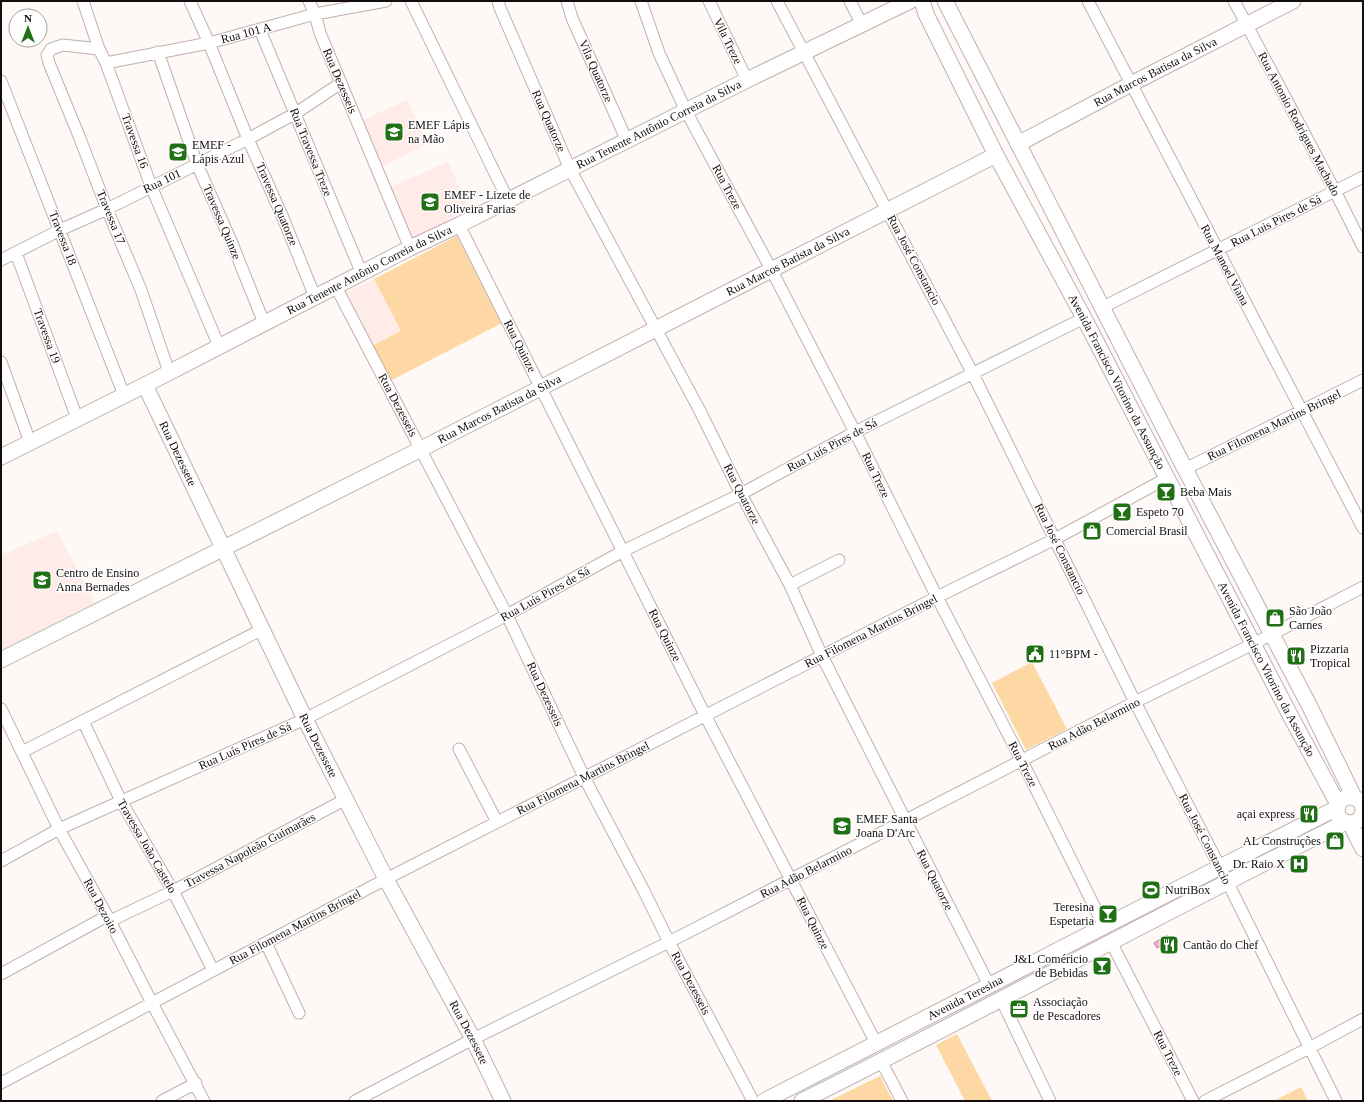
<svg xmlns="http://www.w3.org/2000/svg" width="1364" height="1102" viewBox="0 0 1364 1102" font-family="Georgia,serif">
<rect width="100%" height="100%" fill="#fef8f6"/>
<path fill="#ffebe7" d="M407 100 428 143 382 166 361 121Z
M448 162 472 216 466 219 456 216 446 221 444 230 412 244 388 188Z
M374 279 401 331 372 346 345 293Z
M57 531 96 605 1 651V555Z"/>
<path fill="#fdd8a4" d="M457 236 502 323 390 381 372 346 401 331 374 279Z
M1032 662 1067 729 1026 750 992 683Z
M957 1034 992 1101H965L936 1045Z
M880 1076 893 1101H829Z
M1301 1087 1308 1101H1274Z"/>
<path fill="#f8b1d3" stroke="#b38098" d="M1167 935 1170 941 1157 948 1154 943Z"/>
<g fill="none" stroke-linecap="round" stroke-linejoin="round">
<g stroke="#bfb1ad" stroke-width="13">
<path id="street" d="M83 1 99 49 106 63 151 186 219 346
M190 1 209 43 248 139 283 218 315 297
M309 1 315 14 320 33 410 248
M411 1 508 200
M498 1 500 8 570 169 700 411 741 494 790 585 822 656 989 985
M567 1 572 18 627 141
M641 1 659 53 686 111 771 269 855 432 937 597 1022 761 1104 926
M709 1 747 80
M777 1 973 374 1135 702 1227 881 1336 1101
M850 1 862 25
M1088 1 1363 528
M1234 1 1335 191 1363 247
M260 30 362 274
M99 49 63 45 51 49 47 55 49 63 79 136 107 209 141 290 169 372
M158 52 197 164 231 241 264 323
M106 63 209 43 315 14 386 1
M1 81 124 395
M459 225 705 715 876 1043
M16 253 77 418
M1 260 60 230 107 209 248 139 296 113 341 83
M336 287 507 615 584 777 644 891 669 942 753 1101
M1103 307 1363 177
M1 362 30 442
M1185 469 1363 380
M790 585 839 560
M1 709 59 829 110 921 152 1003 204 1101
M83 721 121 801 173 891 213 970
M459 749 497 822
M22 752 261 630
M1 861 59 829 305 719 507 615 623 551 741 494 855 432 1084 318
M110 921 173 891 346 799
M1111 942 1193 1101
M266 943 299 1013
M1 974 107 916
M1001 999 1050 1101
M881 1061 902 1101
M1 1083 386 879 937 597 1055 539 1167 478
M162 1101 196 1083
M355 1101 473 1039 669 942 1135 702 1253 644 1363 587
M1205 1101 1309 1048 1363 1019"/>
</g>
<g stroke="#bfb1ad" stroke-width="17">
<g id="secondary">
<path id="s1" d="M922 1 926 14 996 155 1084 318 1290 715 1338 804"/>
<path d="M945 1 1184 467 1309 705 1354 797"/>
<path id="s2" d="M1018 144 1131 84 1293 1"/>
<path id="s3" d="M145 385 305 719 386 879 473 1039 503 1101"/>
<path id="s4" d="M1 457 145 385 410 248 459 225 747 80 910 1"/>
<path id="s5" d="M1 660 421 449 996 155"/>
<circle cx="1350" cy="810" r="13"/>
<path d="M1350 823 1363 849"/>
<path id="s6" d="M764 1101 1220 867 1337 808"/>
<path d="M802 1101C984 1010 1163 913 1346 822"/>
</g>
</g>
<use href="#street" stroke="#fff" stroke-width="11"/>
<use href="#secondary" stroke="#fff" stroke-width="15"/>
</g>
<defs>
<g id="school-square" transform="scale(1)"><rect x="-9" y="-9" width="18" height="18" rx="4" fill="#217015" stroke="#fff"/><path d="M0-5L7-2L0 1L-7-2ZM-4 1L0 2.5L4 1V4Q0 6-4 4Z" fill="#fff"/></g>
<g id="bar-square" transform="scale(1)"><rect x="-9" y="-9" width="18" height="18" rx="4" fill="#217015" stroke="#fff"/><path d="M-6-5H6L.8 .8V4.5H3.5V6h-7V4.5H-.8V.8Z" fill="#fff"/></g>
<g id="shop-square" transform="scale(1)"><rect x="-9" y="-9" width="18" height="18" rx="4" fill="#217015" stroke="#fff"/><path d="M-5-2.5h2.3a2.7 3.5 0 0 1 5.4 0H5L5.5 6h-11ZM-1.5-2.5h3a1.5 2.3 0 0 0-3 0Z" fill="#fff"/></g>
<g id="civic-square" transform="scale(1)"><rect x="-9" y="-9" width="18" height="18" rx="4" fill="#217015" stroke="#fff"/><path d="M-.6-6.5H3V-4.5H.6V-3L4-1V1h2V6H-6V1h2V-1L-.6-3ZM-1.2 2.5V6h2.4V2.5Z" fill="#fff"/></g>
<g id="restaurant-square" transform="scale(1)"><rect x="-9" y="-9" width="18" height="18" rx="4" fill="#217015" stroke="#fff"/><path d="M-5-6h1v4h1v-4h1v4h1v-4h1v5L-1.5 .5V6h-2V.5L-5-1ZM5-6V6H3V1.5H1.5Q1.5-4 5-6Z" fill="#fff"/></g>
<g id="hospital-square" transform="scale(1)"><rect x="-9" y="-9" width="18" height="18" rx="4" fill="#217015" stroke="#fff"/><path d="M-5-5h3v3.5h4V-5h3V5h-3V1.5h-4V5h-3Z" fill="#fff"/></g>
<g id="stadium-square" transform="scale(1)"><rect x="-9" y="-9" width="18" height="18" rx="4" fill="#217015" stroke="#fff"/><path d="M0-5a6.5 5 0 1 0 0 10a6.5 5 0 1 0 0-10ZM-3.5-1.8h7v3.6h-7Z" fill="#fff"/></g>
<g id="office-square" transform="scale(1)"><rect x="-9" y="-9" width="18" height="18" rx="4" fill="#217015" stroke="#fff"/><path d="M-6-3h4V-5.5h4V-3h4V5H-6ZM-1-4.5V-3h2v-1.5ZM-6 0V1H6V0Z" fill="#fff"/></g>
</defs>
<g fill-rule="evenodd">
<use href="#school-square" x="394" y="132"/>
<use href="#school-square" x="178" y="152"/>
<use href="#school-square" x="430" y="202"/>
<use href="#bar-square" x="1166" y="492"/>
<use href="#bar-square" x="1122" y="512"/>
<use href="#shop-square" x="1092" y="531"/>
<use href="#school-square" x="42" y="580"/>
<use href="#shop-square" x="1275" y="618"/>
<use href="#civic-square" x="1035" y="654"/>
<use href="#restaurant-square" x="1296" y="656"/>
<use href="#restaurant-square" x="1309" y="814"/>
<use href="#school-square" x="842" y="826"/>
<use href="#shop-square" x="1335" y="841"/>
<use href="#hospital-square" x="1299" y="864"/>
<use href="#stadium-square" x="1151" y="890"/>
<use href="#bar-square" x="1108" y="914"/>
<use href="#restaurant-square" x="1169" y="945"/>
<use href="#bar-square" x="1102" y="966"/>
<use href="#office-square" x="1019" y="1009"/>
</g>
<g text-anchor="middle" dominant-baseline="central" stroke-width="3" stroke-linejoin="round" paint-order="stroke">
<g font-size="12" fill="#130e0d" stroke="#fff">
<text transform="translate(246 33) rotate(-15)">Rua 101 A</text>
<text transform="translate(728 41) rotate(64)">Vila Treze</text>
<text transform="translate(596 71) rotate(66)">Vila Quatorze</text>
<text stroke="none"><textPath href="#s2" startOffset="155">Rua Marcos Batista da Silva</textPath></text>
<text transform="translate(340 81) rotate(67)">Rua Dezesseis</text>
<text transform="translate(549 121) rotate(66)">Rua Quatorze</text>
<text transform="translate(1299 124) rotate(62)">Rua Antonio Rodrigues Machado</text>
<text stroke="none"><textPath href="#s4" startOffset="737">Rua Tenente Antônio Correia da Silva</textPath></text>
<text transform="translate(135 141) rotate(70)">Travessa 16</text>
<text transform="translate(311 152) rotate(68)">Rua Travessa Treze</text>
<text transform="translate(162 181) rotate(-26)">Rua 101</text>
<text transform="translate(727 187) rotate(62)">Rua Treze</text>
<text transform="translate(277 204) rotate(67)">Travessa Quatorze</text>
<text transform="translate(111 217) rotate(68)">Travessa 17</text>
<text transform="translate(1276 221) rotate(-27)">Rua Luis Pires de Sá</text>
<text transform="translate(222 222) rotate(67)">Travessa Quinze</text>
<text transform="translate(63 238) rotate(69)">Travessa 18</text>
<text transform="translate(914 260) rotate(62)">Rua José Constancio</text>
<text stroke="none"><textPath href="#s5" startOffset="882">Rua Marcos Batista da Silva</textPath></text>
<text transform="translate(1225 265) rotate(62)">Rua Manoel Viana</text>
<text stroke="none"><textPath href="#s4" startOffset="413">Rua Tenente Antônio Correia da Silva</textPath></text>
<text transform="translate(47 336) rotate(70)">Travessa 19</text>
<text transform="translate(520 346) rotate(63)">Rua Quinze</text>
<text stroke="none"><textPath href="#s1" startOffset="428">Avenida Francisco Vitorino da Assunção</textPath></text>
<text transform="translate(398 405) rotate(62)">Rua Dezesseis</text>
<text stroke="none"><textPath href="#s5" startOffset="558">Rua Marcos Batista da Silva</textPath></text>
<text transform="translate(1274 425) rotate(-26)">Rua Filomena Martins Bringel</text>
<text transform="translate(832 445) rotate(-28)">Rua Luís Pires de Sá</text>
<text stroke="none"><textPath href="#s3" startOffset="76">Rua Dezessete</textPath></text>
<text transform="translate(876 475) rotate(64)">Rua Treze</text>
<text transform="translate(742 494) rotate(63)">Rua Quatorze</text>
<text transform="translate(1060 549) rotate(64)">Rua José Constancio</text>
<text transform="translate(545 594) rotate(-29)">Rua Luís Pires de Sá</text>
<text transform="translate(871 631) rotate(-27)">Rua Filomena Martins Bringel</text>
<text transform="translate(665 635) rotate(63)">Rua Quinze</text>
<text stroke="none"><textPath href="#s1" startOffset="752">Avenida Francisco Vitorino da Assunção</textPath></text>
<text transform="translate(545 694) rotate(65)">Rua Dezesseis</text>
<text transform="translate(1094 724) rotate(-27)">Rua Adão Belarmino</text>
<text transform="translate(245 746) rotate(-24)">Rua Luís Pires de Sá</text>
<text stroke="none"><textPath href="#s3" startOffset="400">Rua Dezessete</textPath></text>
<text transform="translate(1023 764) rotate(63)">Rua Treze</text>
<text transform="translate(583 778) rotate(-27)">Rua Filomena Martins Bringel</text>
<text transform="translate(1205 839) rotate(63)">Rua José Constancio</text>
<text transform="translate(147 846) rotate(60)">Travessa João Castelo</text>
<text transform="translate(250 850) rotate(-28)">Travessa Napoleão Guimarães</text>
<text transform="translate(806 872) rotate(-27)">Rua Adão Belarmino</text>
<text transform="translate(935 880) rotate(63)">Rua Quatorze</text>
<text transform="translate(101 906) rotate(62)">Rua Dezoito</text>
<text transform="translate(813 923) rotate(63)">Rua Quinze</text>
<text transform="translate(295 927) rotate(-28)">Rua Filomena Martins Bringel</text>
<text transform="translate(691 983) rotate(62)">Rua Dezesseis</text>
<text stroke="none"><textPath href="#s6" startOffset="226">Avenida Teresina</textPath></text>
<text stroke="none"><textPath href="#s3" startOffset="724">Rua Dezessete</textPath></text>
<text transform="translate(1168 1053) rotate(63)">Rua Treze</text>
</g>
<g font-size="12" fill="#130e0d" stroke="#fff" text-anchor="start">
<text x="408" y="125">EMEF Lápis<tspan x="408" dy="14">na Mão</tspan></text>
<text x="192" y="145">EMEF -<tspan x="192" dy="14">Lápis Azul</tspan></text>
<text x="444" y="195">EMEF - Lizete de<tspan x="444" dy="14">Oliveira Farias</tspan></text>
<text x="1180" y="492">Beba Mais</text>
<text x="1136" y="512">Espeto 70</text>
<text x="1106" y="531">Comercial Brasil</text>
<text x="56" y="573">Centro de Ensino<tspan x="56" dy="14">Anna Bernades</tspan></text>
<text x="1289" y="611">São João<tspan x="1289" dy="14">Carnes</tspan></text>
<text x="1310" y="649">Pizzaria<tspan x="1310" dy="14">Tropical</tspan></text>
<text x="1049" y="654">11°BPM -</text>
<text x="1295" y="814" text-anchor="end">açai express</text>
<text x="856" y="819">EMEF Santa<tspan x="856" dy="14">Joana D'Arc</tspan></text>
<text x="1321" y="841" text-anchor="end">AL Construções</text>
<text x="1285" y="864" text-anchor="end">Dr. Raio X</text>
<text x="1165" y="890">NutriBox</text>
<text x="1094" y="907" text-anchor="end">Teresina<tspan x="1094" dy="14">Espetaria</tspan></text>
<text x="1183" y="945">Cantão do Chef</text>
<text x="1088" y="959" text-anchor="end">J&amp;L Coméricio<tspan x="1088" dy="14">de Bebidas</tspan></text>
<text x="1033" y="1002">Associação<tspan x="1033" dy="14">de Pescadores</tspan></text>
</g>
</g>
<rect width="1364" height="1102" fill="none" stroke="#130e0d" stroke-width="4"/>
<g transform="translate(28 28)"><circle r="19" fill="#ffffff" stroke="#a19f9e"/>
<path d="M0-3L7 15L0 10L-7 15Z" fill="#217015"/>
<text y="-6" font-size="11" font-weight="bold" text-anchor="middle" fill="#130e0d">N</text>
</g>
</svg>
